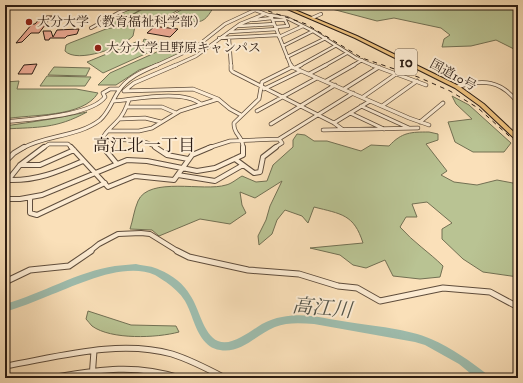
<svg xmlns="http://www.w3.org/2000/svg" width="523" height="383" viewBox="0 0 523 383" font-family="'IM FELL DW Pica','Noto Serif JP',serif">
<rect width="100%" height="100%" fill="#fae0b9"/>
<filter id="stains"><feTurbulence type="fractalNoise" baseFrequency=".005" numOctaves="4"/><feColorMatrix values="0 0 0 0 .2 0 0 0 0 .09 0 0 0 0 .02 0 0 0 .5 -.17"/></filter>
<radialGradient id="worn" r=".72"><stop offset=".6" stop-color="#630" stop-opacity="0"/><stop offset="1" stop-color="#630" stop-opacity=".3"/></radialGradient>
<path fill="#b9c393" stroke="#727053" d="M141 5H148L120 22 163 21 189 5H220L213 8C207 18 203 24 191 21L192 25 155 23 144 25 101 24 120 13Z
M150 5H182L185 6 161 20H123Z
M317 5H518V51L496 40 471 46 442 47 444 39 450 35 441 28 394 18 377 21Z
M122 26H135L133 36C123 47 77 64 65 51L66 45 70 43 106 29Z
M144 39 161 44V46H169L176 44 190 45 172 58 139 70 116 85H98L110 73 159 51 143 42Z
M136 42 154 50 103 73 87 62Z
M54 67 90 68 86 76 48 75Z
M47 76 91 77 85 86H40Z
M19 81 17 89H76L98 93C83 118 31 114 5 119V82Z
M452 96 469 105 511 143 504 152H473L455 142 448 122 472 119 456 104Z
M87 112C56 129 38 127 5 129V126C32 122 60 118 87 112Z
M429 132 438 134V140L426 144 447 171 441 175 454 182 477 185 497 180 518 184V277L483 272 463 259 442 239V229L452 223 427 202 412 204 417 217H406L400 227C413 242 429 252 443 266L440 277 420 279 393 276 385 260 366 268 353 265 340 255 310 248 363 243C354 214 341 214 314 207L308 223 302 216 285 210 277 220 272 234 259 245 258 236 266 220 270 206 282 181 255 198 240 192 242 205 246 213 230 224 200 219 159 236 152 230 130 229C133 220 134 210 138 201 149 176 204 192 226 185 231 184 237 179 242 176L256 182 267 181 273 165 293 147V140L297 134 305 135 314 141H327L361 151 371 145 389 146C402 132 411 132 429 132Z
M88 311 131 325 176 326 179 332C157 338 111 340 92 326 90 324 88 321 86 319Z"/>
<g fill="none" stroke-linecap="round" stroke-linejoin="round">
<path fill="#9ebdae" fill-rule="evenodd" d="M136 264C144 266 153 266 160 270 172 275 184 284 190 295 199 307 203 335 218 341 232 347 250 331 262 324 268 321 275 318 282 317 304 312 326 319 348 322 373 326 409 329 431 339 452 348 470 361 488 375L489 378H476L459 364 425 345 415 342 314 324C301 323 287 322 275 327 257 334 241 354 220 350 204 348 197 331 192 317 190 312 188 306 185 301 180 293 173 287 166 282 162 280 159 277 155 275 124 261 77 285 48 296 34 302 20 307 5 312V304C41 294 79 271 115 266 122 265 129 265 136 264Z"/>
</g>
<path fill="#eca993" stroke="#2b1c13" d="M42 16H52L39 33H31L22 42 16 43 32 24H35Z
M155 26 160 27 178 29 170 37 147 33Z
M79 29 77 34 67 36 65 38H50L49 40H45L43 31H51L53 37 57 30Z
M37 64 32 74H18L24 65Z"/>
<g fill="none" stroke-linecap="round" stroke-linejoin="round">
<g stroke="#5f4d3c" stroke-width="4">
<path id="minor-far3" d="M242 5 271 16 291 66
M270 15 287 18 313 31 283 46
M312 18 321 14
M253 20 272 18
M273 20H285L288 26 276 27
M239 26 274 24
M91 28 118 13 137 5
M313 31 356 58 374 66
M229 32 277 29
M279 37 303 26
M219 38 279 35
M229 38 231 66
M287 57 326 38
M155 66 196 47 225 24 255 10
M174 66 196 56 240 24 265 14
M299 66 335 46
M324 66 347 53
M352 66 362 60"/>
</g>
<g stroke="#5f4d3c" stroke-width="4.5">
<path id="minor-far2" d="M176 65 134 83 124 91 193 89 218 99 230 109 241 115
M231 65V70L233 72 334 123 342 129
M372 65 426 85
M292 67 409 118 429 125
M295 68 301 65
M309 74 326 65
M326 81 354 65
M457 87C483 79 501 80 518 103
M264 89 301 71
M344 89 379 67
M363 97 396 74
M114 101C137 99 183 89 201 104
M361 106 409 128
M382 106 417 81
M127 107H162L176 113
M257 111 317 78
M350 113 384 129
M120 119 145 118 161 122
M5 122C29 119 91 116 105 97L103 93 110 89H119
M420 122 443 103
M334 123 370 101
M271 124 335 85
M323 130 418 128
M108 131H139L152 128 180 111 218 99
M102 140C121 140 141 137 157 148
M23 148C46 135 78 137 100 120 109 112 112 101 118 92 126 78 143 71 157 65
M43 148 49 144H68L72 148
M103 148C98 133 116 126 122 115 125 111 127 105 129 100
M208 148 230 141 279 139 353 93
M243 148C243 135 233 135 234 123L259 99 262 82 292 67 291 65
M274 148 282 143 279 139"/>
</g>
<g stroke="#5f4d3c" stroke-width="6">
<path id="minor-far1" d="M71 147 108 187 135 176 174 180 192 155 211 147
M103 147 117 164
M155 147 167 155 188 159
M235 159 254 173 260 172 263 157 276 147
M5 162 14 153 24 147
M20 165H40L74 150
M178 175 215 181 243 165
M8 180C36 181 58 172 83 161
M5 184 20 165 44 147
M30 198V213L37 215 105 183
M5 199H20L42 195 127 160 147 161 197 171 215 168 243 155V147
M89 252 99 244 118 234 141 233 150 234 179 252"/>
</g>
<g stroke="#5f4d3c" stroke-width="7">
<path id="minor" d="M177 251 189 257 248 270 299 274 338 286 357 288 380 301 443 288 490 292 518 307
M5 282 30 270 69 266 91 251
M5 366C58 357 118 339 172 354 191 360 208 369 225 378
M50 378C98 370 133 363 180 378
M92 378 94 351"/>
</g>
<g stroke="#2b1c13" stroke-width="2">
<path id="highway" d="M278 5H283L357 36 459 86 484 104 518 136V141L516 140 480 106 455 88 355 38Z"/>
</g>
<use href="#minor-far3" stroke="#fcebd2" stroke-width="2.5"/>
<use href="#minor-far2" stroke="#fcebd2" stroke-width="3"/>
<use href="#minor-far1" stroke="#fcebd2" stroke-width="4"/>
<use href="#minor" stroke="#fcebd2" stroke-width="5"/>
<use href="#highway" fill="#edc07c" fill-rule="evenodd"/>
<path stroke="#2b1c13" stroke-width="1" stroke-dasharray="4.5 4.5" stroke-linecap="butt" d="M251 5 306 24 362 58 418 77 450 91 478 108 518 144"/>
</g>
<g fill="#8f2418" stroke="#fcebd2" stroke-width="1.5">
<circle cx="29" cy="22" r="4"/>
<circle cx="98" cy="48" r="4"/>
</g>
<g text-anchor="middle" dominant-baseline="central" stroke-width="4" stroke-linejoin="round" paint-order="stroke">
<g font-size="13" fill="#2b1c13" stroke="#fcebd2" text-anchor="start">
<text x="37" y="22">大分大学（教育福祉科学部）</text>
<text x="106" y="48">大分大学旦野原キャンパス</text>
</g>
<g font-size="13" fill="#2b1c13" stroke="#fcebd2">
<text transform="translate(453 75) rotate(29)">国道10号</text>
</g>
<rect fill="#fcebd2" stroke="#6a5a4c" stroke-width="1" x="395" y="49" width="22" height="26" rx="3"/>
<g font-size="15" font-weight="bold" fill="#2b1c13">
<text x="406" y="62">10</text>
</g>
<g font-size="17" fill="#2b1c13" stroke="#fcebd2">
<text x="144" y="146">高江北一丁目</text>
</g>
<g font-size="20" font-style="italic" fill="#535449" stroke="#fcebd2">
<text transform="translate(322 309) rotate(5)">高江川</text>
</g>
</g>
<rect width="523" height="383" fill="none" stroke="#fae0b9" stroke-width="20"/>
<rect x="6" y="6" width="511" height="371" fill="none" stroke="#2b1c13" stroke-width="2"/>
<rect x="10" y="10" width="503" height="363" fill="none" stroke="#2b1c13"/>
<rect width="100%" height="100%" filter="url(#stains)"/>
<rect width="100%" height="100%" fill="url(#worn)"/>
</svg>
